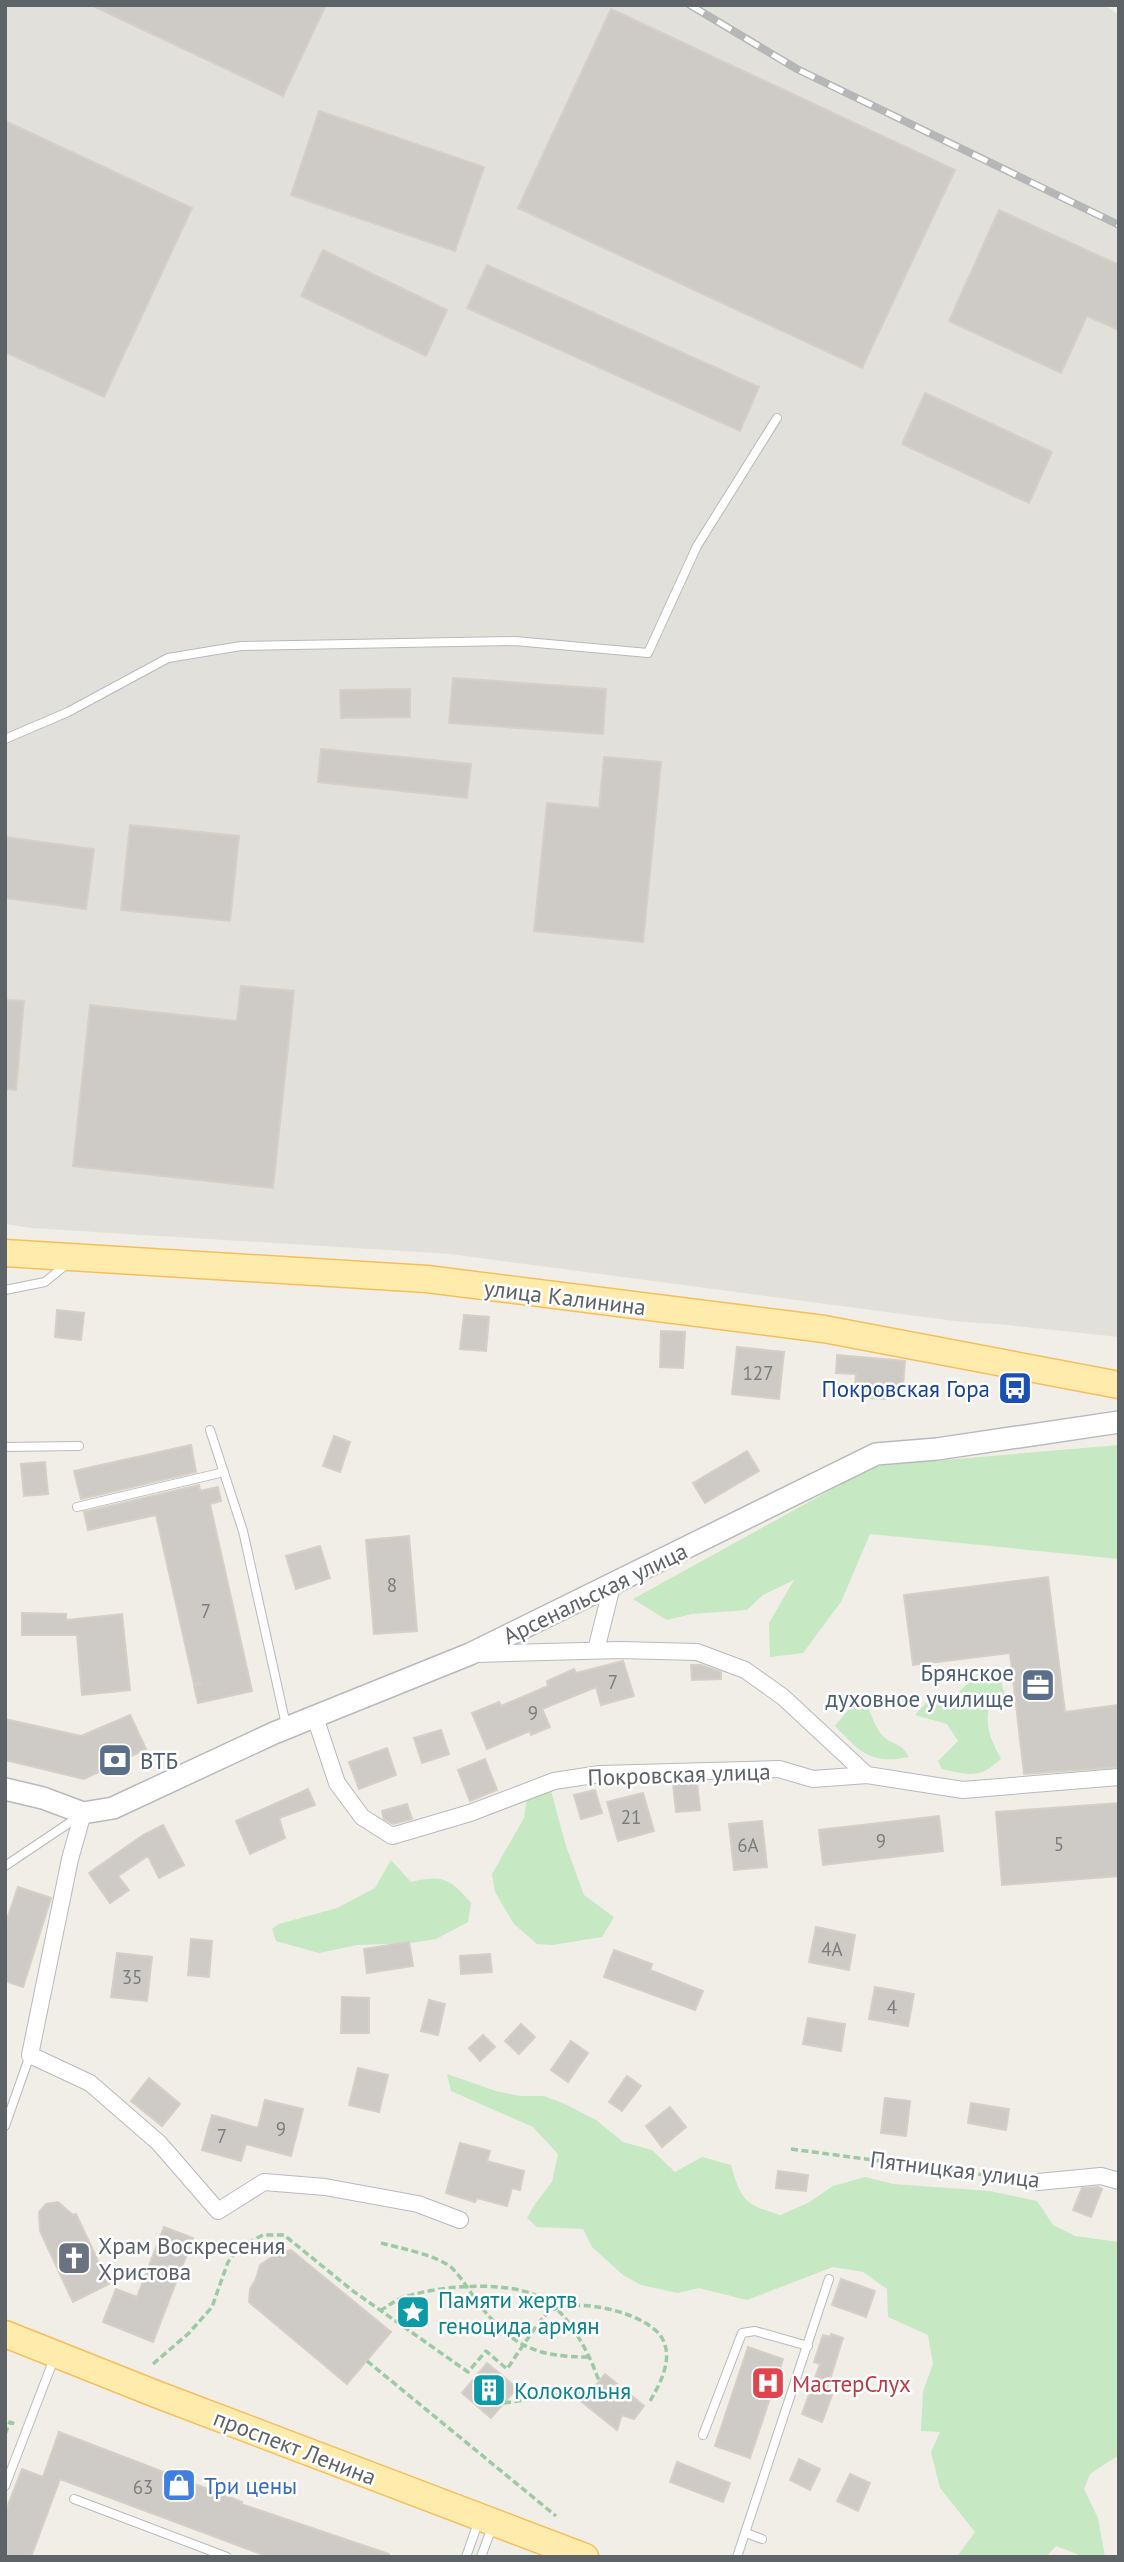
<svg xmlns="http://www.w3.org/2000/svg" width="1124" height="2562" viewBox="0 0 1124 2562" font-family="'PT Sans',sans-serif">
<rect width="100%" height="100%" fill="#f1eee7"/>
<path fill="#e2e0db" d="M5 5H1105L1119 15V1337L998 1324 962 1322 450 1254 31 1228 5 1224Z"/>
<path fill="#c6e8c3" d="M1119 1445V1559L870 1534 841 1602 803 1653 770 1657 769 1623 794 1580 763 1595 747 1610 692 1614 667 1620 633 1599 874 1466Z
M998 1668 1005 1697 990 1702C984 1726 990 1738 1001 1759 979 1779 969 1775 942 1769L938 1761 958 1741 947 1724 915 1715 928 1701 956 1695 981 1670Z
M865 1702C872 1713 874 1728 884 1737 894 1746 901 1742 909 1757 871 1765 860 1752 835 1726L849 1709Z
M551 1791 566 1846 584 1895 614 1917 602 1937 552 1945 537 1944 514 1924 495 1892 492 1874 524 1818 527 1797 535 1792Z
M391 1860 411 1882C442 1874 451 1879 471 1903L468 1922 436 1939 411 1943 357 1945 319 1953 276 1941 272 1929 279 1924 337 1908 375 1888Z
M447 2074 496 2091 520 2096H544L565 2104 596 2120 623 2142 652 2150 675 2172 702 2157 731 2165C741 2201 745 2204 780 2215L808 2203 833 2186 865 2177 893 2184 990 2191 1037 2201 1053 2225 1075 2236 1119 2242V2455L1090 2474 1084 2489 1098 2518 1105 2557H1078L1077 2554 1056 2546 1046 2557H960L959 2554 975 2532 940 2488 931 2452 940 2432 921 2431 923 2391 933 2364 928 2335 888 2317 887 2289 863 2272 833 2267 747 2300 699 2288 678 2293 641 2285 623 2275 592 2247 583 2229 537 2227 527 2218 535 2204 552 2182 558 2154 533 2127 451 2091Z"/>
<path fill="#cecbc6" stroke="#d6cfc5" stroke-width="2" d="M91 5H326L283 96Z
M611 9 955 170 862 368 518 208Z
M319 111 484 167 455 251 291 195Z
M5 121 192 208 104 397 5 352Z
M999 210 1119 265V330L1087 316 1061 373 949 321Z
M323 250 447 310 426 356 301 296Z
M487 265 759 387 740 431 467 308Z
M925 393 1052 452 1029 503 902 444Z
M453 678 606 689 603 734 449 723Z
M410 689V717L341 718 340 690Z
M321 749 471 764 467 798 318 782Z
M604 757 661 762 643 942 534 931 547 803 599 808Z
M130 825 239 836 230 921 121 910Z
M5 837 94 849 86 909 5 898Z
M241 986 294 991 273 1188 73 1166 90 1005 237 1021Z
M5 1000 24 1001 16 1090 5 1089Z
M57 1310 84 1313 81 1340 55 1337Z
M464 1315 489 1317 486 1351 460 1349Z
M661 1331 685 1332 683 1368 660 1367Z
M737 1347 784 1352 779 1399 732 1394Z
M837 1355 905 1361 903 1387 886 1386 885 1399 854 1397 856 1374 836 1373Z
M334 1436 350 1442 340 1472 323 1466Z
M191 1445 196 1472 81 1499 74 1471Z
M747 1451 759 1471 705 1503 693 1483Z
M45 1462 48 1494 24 1496 21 1464Z
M199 1485 200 1491 218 1487 221 1501 210 1504 252 1691 198 1703 194 1686 202 1683 194 1684 156 1515 88 1530 84 1512Z
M409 1536 417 1631 374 1634 366 1540Z
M320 1546 330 1578 296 1589 286 1556Z
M1048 1577 1065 1712 1119 1705V1767L1024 1774 1010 1653 913 1665 904 1595Z
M22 1613 66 1614V1620L122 1614 130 1690 82 1695 77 1635H22Z
M623 1661 634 1696 601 1705 596 1687 542 1709 550 1727 531 1735 530 1731 487 1749 472 1713 499 1702 501 1706 548 1686 547 1681 574 1669 576 1673Z
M691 1665H701L721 1672V1679L692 1680Z
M130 1715 146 1749 84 1779 5 1760V1719L81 1736Z
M441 1730 449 1754 422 1763 414 1738Z
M387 1748 396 1775 359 1789 349 1762Z
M485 1759 497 1790 470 1801 458 1770Z
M697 1782 700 1810 676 1812 673 1783Z
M308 1789 315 1805 279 1818 285 1838 250 1854 236 1821Z
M595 1790 602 1813 581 1819 574 1795Z
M643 1793 654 1831 618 1841 607 1802Z
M1119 1803V1876L1002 1885 996 1812Z
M407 1804 412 1819 393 1824 384 1819 382 1811Z
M939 1816 943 1851 823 1865 819 1830Z
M762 1821 767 1867 734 1870 729 1824Z
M163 1825 184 1865 159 1878 148 1856 118 1876 129 1890 110 1903 89 1873 143 1835Z
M18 1887 51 1898 23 1987 5 1981V1925Z
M816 1927 855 1935 849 1970 809 1962Z
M191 1939 212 1941 209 1977 188 1975Z
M409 1942 413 1966 367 1973 364 1949Z
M614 1950 652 1964 650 1970 703 1991 695 2010 604 1977Z
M117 1953 152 1957 147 2001 111 1997Z
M490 1954 492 1972 461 1974 460 1956Z
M875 1987 914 1994 908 2026 869 2019Z
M342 1997 369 1998V2033H341Z
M429 2000 445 2004 438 2035 421 2031Z
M808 2018 845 2024 841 2051 803 2044Z
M521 2024 535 2037 519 2054 505 2041Z
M483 2035 495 2047 480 2061 469 2048Z
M571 2041 588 2053 568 2082 551 2070Z
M358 2068 388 2075 379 2112 349 2105Z
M627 2076 641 2086 622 2111 609 2102Z
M149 2078 180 2104 162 2126 131 2101Z
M885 2098 910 2101 906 2136 881 2133Z
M265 2100 303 2109 291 2156 246 2144 241 2161 202 2150 212 2115 258 2128Z
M971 2103 1009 2109 1006 2130 968 2123Z
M670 2107 686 2127 662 2147 646 2126Z
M460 2143 490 2151 487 2161 524 2171 520 2190 512 2188 507 2206 477 2198 475 2202 446 2193Z
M778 2171 808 2175 806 2191 776 2188Z
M1098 2187 1102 2189 1091 2217 1073 2210 1082 2188Z
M58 2202 73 2215 76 2214 109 2284 73 2302 40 2231 39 2212 46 2204Z
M164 2227 193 2238 153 2342 103 2322 116 2289 137 2297Z
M291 2250 391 2332 347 2384 249 2302 250 2289 256 2279 260 2265 278 2253Z
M841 2279 875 2291 866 2317 832 2305Z
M831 2334 843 2338 826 2392 832 2395 822 2422 802 2414 820 2364 814 2362 823 2335 830 2337Z
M748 2347 783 2359 750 2458 715 2446Z
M487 2363 517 2388 491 2418 462 2393Z
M605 2374 644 2406 634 2419 622 2415 617 2430 582 2402Z
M59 2432 242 2502 241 2504 389 2554V2557H269L60 2479 31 2557H5V2513L22 2469 43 2477Z
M799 2459 820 2469 810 2490 790 2480Z
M677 2462 730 2483 723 2502 670 2482Z
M850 2474 870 2483 858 2511 837 2501Z"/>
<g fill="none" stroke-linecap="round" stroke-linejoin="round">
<g stroke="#b7babd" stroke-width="10">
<path id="service" d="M5 739 68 712 168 658 241 646 515 641 648 653 697 546 777 418
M5 1290 45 1282 68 1263
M210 1430 243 1531 286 1725
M5 1447 79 1446
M77 1507 224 1472
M5 1866 81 1815
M5 2126 30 2055
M703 2435 742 2333 755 2331 808 2346
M5 2486 55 2356
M74 2499 227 2557
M746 2533 762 2539
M466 2557 479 2520
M481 2557 492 2527
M737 2557 829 2279"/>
</g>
<g stroke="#b7babd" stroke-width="18">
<path id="minor" d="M596 1650 612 1586
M476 1654 620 1650 697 1652 745 1670 783 1697 867 1775
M315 1717 337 1783 362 1817 392 1836 470 1813 554 1781 600 1774 779 1769 813 1779 867 1775 963 1790 1119 1777
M83 1813 70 1859 30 2055 90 2083 159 2143 218 2211 264 2182 325 2187 418 2204 460 2220
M1038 2182 1101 2176 1119 2181"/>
</g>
<g stroke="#b7babd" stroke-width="24">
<path id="tertiary" d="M5 1789 43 1798 83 1813 113 1808 274 1733 470 1654 876 1454 937 1449 1119 1422"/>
</g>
<g stroke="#f6be5b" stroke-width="29">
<path id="primary" d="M5 1253 427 1279 824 1329 1119 1385
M5 2334 156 2394 585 2557"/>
</g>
<path stroke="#9ccaa5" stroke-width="3.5" stroke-dasharray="7 3.5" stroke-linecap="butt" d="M791 2149 1022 2180
M381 2243C400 2248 437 2255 452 2268 462 2278 470 2292 478 2303 512 2346 535 2357 589 2357
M380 2311C388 2306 395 2300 404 2297 442 2285 524 2277 555 2307 575 2327 590 2355 599 2381
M367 2361 556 2516
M153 2364 189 2333 212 2307 228 2262 240 2247 263 2235H284L353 2291 468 2372 486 2351 507 2369C515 2358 540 2318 549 2312 573 2295 651 2313 663 2340 673 2360 660 2384 650 2401
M504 2403 592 2390
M5 2434 10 2422 15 2424"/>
<use href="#service" stroke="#fff" stroke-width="8"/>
<use href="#minor" stroke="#fff" stroke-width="16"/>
<use href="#tertiary" stroke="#fff" stroke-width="21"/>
<use href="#primary" stroke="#ffecad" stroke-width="26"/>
<g stroke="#b5b6b7" stroke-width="8">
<path id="rail" d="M690 5 797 69 1119 225"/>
</g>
<use href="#rail" stroke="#fff" stroke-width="5" stroke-dasharray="16" stroke-linecap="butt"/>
</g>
<defs>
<g id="bus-square" transform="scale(1.75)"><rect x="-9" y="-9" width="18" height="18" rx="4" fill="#1a4fb4" stroke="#fff"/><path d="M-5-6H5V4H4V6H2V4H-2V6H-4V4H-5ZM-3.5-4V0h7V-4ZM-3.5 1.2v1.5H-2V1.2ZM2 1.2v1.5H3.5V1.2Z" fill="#fff"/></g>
<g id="office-square" transform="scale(1.75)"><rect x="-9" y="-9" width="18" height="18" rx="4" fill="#5c6f8a" stroke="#fff"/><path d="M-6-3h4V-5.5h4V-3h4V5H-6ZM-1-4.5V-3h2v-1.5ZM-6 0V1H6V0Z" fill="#fff"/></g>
<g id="bank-square" transform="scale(1.75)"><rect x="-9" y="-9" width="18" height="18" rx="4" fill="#5c6f8a" stroke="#fff"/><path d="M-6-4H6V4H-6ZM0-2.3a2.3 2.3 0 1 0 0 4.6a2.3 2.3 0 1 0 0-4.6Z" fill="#fff"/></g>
<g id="church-square" transform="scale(1.75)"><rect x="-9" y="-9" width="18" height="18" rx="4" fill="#6b7280" stroke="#fff"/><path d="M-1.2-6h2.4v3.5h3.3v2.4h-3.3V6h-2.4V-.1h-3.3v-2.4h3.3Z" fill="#fff"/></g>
<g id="sight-square" transform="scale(1.75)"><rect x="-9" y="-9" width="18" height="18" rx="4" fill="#0f9aa8" stroke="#fff"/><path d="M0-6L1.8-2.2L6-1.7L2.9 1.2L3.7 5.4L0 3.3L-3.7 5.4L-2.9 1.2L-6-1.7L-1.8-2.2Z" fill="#fff"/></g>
<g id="hospital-square" transform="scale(1.75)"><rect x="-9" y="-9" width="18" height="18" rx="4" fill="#e0444e" stroke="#fff"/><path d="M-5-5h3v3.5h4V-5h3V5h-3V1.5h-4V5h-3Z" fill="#fff"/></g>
<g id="building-square" transform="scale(1.75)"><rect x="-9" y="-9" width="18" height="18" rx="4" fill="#0f9aa8" stroke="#fff"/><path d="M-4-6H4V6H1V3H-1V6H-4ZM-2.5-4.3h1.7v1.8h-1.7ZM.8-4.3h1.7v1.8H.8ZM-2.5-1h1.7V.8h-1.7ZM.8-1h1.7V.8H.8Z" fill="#fff"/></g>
<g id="shop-square" transform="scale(1.75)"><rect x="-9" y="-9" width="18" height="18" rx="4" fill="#3f7fe0" stroke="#fff"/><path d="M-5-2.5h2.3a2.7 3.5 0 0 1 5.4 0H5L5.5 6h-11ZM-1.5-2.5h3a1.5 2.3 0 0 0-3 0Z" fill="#fff"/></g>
</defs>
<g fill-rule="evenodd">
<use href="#bus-square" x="1015" y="1388"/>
<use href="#office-square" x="1038" y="1685"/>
<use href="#bank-square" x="115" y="1760"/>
<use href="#church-square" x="74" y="2258"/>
<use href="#sight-square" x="413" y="2312"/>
<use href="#hospital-square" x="768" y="2383"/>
<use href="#building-square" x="489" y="2390"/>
<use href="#shop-square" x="179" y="2485"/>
</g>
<g text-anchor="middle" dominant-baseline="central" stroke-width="5" stroke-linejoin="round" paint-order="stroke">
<g font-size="19" fill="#7a7d7f">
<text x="758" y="1373">127</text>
<text x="392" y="1585">8</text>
<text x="206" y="1611">7</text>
<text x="613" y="1682">7</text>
<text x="533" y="1713">9</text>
<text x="631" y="1817">21</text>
<text x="881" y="1841">9</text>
<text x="1059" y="1844">5</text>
<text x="748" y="1845">6А</text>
<text x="832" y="1949">4А</text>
<text x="132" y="1977">35</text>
<text x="892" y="2007">4</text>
<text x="281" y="2129">9</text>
<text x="222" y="2136">7</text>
<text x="143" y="2487">63</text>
</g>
<g font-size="23" fill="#5e6367" stroke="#fff">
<text transform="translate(565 1297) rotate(7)">улица Калинина</text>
<text transform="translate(595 1593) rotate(-26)">Арсенальская улица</text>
<text transform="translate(679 1774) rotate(-2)">Покровская улица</text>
<text transform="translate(955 2169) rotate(7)">Пятницкая улица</text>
<text transform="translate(295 2447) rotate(21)">проспект Ленина</text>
</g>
<g font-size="23" fill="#164399" stroke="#fff" text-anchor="end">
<text x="990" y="1388">Покровская Гора</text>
</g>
<g font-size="23" fill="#4e5e75" stroke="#fff" text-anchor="end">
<text x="1014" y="1672">Брянское<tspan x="1014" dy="26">духовное училище</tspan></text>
<text x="140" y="1760" text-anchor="start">ВТБ</text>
</g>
<g font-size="23" fill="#5b616d" stroke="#fff" text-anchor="start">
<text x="98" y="2245">Храм Воскресения<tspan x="98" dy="26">Христова</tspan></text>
</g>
<g font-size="23" fill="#0d838f" stroke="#fff" text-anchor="start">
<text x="438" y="2299">Памяти жертв<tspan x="438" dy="26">геноцида армян</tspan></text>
<text x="514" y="2390">Колокольня</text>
</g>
<g font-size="23" fill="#be3a42" stroke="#fff" text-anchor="start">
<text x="792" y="2383">МастерСлух</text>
</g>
<g font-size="23" fill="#366cbe" stroke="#fff" text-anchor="start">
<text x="204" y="2485">Три цены</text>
</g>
</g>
<rect width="1124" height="2562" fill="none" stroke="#5e6367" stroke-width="14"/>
</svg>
